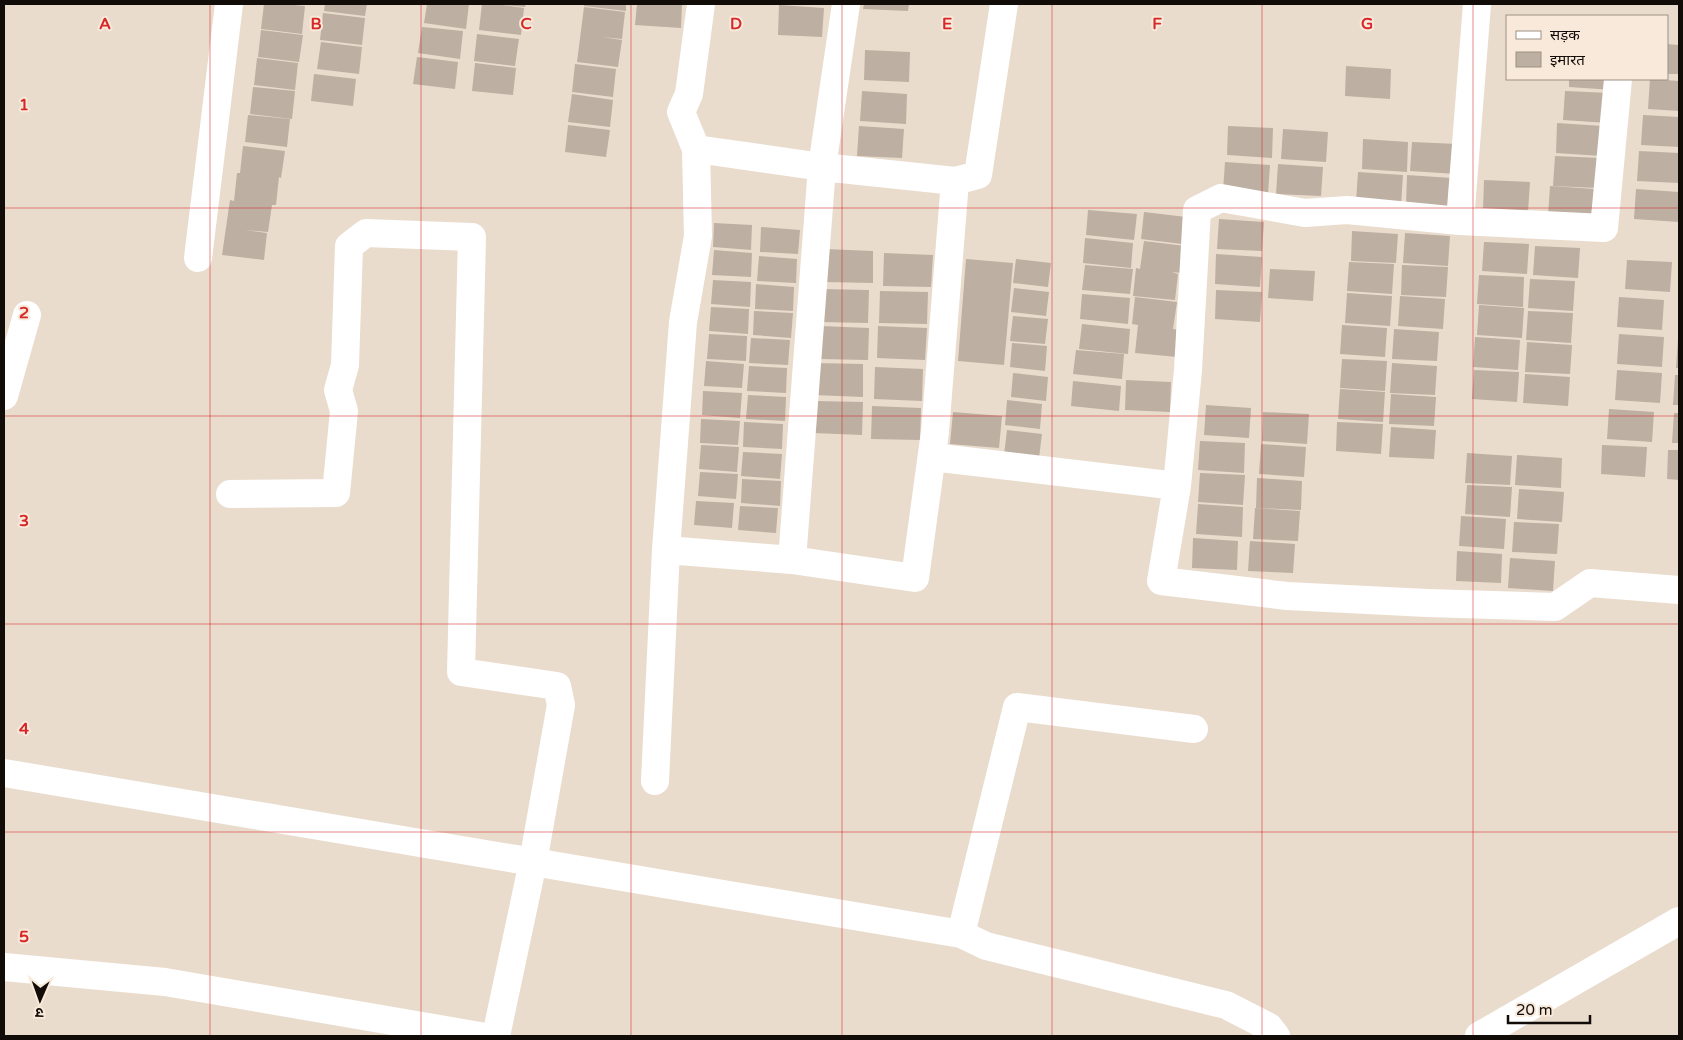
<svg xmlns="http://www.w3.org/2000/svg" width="1683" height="1040" viewBox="0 0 1683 1040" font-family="'Varela Round','Noto Sans Devanagari',sans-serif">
<rect width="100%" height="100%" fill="#eadccd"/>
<path fill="#bdafa1" d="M264 4H283L305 6 302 34 261 29Z
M325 4H367L365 16 324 11Z
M427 4H469L466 29 424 23Z
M482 4H495L524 8 521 35 479 30Z
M505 4H526L525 7 505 5Z
M584 4H626V11L584 6Z
M637 4H682L681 28 635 25Z
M864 4H909L908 11 863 9Z
M779 5 824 8 822 37 778 35Z
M584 7 625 12 622 39 602 37 622 40 618 67 577 62Z
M323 13 365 18 362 45 320 40Z
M422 27 463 31 460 59 418 53Z
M261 30 303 35 299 62 258 57Z
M477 34 519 39 515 66 474 61Z
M321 42 362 47 359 74 317 69Z
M1667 44 1679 45V74H1667Z
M865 50 910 52 909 82 864 80Z
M417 57 458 62 455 89 413 84Z
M257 58 298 63 295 90 254 85Z
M475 63 516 68 513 95 472 91Z
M575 64 616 69 613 97 572 92Z
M1346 66 1391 69 1390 99 1345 96Z
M314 74 356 79 353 106 311 101Z
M1569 79H1614L1613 90 1569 87Z
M1650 79 1679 81V111L1648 109Z
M253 87 295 91 292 119 250 114Z
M862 91 907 94 906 124 860 121Z
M1565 91 1610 93 1608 123 1563 120Z
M572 94 613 100 610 127 568 122Z
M248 115 290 119 287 147 245 142Z
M1643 115 1679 117V147L1641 145Z
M1557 123 1603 126 1601 156 1556 153Z
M568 125 610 130 606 157 565 152Z
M859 126 904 129 902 158 857 156Z
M1228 126 1273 128 1272 158 1227 155Z
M1283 129 1328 132 1326 162 1281 159Z
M1363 139 1408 142 1407 172 1362 169Z
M1412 142 1457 144 1456 174 1410 171Z
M243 146 285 151 281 178 279 177 276 205H272L268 232 244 230 267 233 264 260 222 255 230 200 234 201 237 173H240Z
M1639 151 1679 153V183L1637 181Z
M1555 156 1600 158 1598 188 1553 186Z
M1225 162 1270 165 1268 194 1223 191Z
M1278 164 1323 167 1321 196 1276 194Z
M1358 172 1403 175 1401 205 1356 202Z
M1407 175 1452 178 1451 208 1406 205Z
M1484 180 1530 182 1528 212 1483 210Z
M1550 186 1595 189 1593 219 1548 216Z
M1636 189 1679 192V222L1634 219Z
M1088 210 1137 214 1134 240 1086 235Z
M1144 212 1186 217 1182 244 1141 239Z
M1219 219 1264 222 1262 251 1217 249Z
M714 223 752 225 751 250 713 247Z
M761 227 800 230 798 254 760 252Z
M1352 231 1398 234 1396 263 1351 261Z
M1405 233 1450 236 1448 266 1403 263Z
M1085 238 1133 243 1131 268 1083 263Z
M1144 241 1185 246 1182 273 1172 272 1178 274 1175 300 1133 296 1136 268 1140 269Z
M1484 242 1529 244 1527 274 1482 271Z
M1535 246 1580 248 1578 278 1533 275Z
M825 249 873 251V283L824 282Z
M714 250 752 253 751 277 712 275Z
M884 253 933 255 931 287 883 286Z
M1216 254 1262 257 1260 287 1215 284Z
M759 256 797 259 796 283 757 281Z
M966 259 1013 263 1004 365 958 361Z
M1016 259 1051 263 1048 287 1013 283Z
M1627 260 1672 262 1670 292 1625 289Z
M1349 262 1394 264 1392 294 1347 291Z
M1085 265 1133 269 1130 294 1082 290Z
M1402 265 1448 267 1446 297 1401 295Z
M1270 269 1315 271 1313 301 1268 298Z
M1479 275 1524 277 1523 307 1477 304Z
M1530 279 1575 281 1573 311 1528 308Z
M713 280 751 282 750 307 711 304Z
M756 284 794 287 793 311 755 309Z
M1014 288 1049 292 1046 316 1011 312Z
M821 289 869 290 868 323 820 322Z
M1216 290 1262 292 1260 322 1215 319Z
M880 291 928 292 927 324 879 323Z
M1347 293 1392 296 1390 326 1345 323Z
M1082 294 1130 298 1128 324 1080 319Z
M1400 296 1445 299 1443 329 1398 326Z
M1135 297 1177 302 1173 329 1180 330 1177 357 1135 353 1138 325 1132 324Z
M1619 297 1664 300 1662 330 1617 327Z
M1479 305 1524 308 1522 338 1477 335Z
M711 307 749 309 748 334 709 331Z
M754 311 793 313 791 338 753 335Z
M1528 311 1573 313 1571 343 1526 340Z
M1013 316 1048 319 1045 344 1010 341Z
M1082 324 1130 329 1128 354 1079 349Z
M1342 325 1387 328 1385 357 1340 354Z
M821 326 869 328 868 360 820 359Z
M878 326 927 328 925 360 877 358Z
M1394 329 1439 332 1437 361 1392 359Z
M709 334 747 336 746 361 707 359Z
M1619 334 1664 337 1662 367 1617 364Z
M1475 337 1520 340 1518 370 1473 367Z
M751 338 790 340 788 365 749 363Z
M1678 339H1679V368H1676Z
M1527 342 1572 345 1570 374 1525 372Z
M1012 343 1047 346 1045 371 1010 367Z
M1076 350 1124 354 1122 379 1073 374Z
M1342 359 1387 361 1385 391 1340 388Z
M706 361 744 364 742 388 704 386Z
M815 363 863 364V397L814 395Z
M1392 363 1437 366 1435 395 1390 393Z
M749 366 787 368 786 393 747 391Z
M875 367 923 369 922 401 874 399Z
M1474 370 1519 372 1517 402 1472 399Z
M1617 370 1662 373 1660 403 1615 400Z
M1013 373 1048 377 1046 401 1011 397Z
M1525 374 1570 377 1568 406 1523 403Z
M1675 375H1679V405H1673Z
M1126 380 1171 382 1170 412 1125 410Z
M1073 381 1121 386 1119 411 1071 406Z
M1340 389 1385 392 1383 422 1338 419Z
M703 391 742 393 740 418 702 415Z
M1391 394 1436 397 1434 426 1389 424Z
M748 395 786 397 785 421 746 419Z
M1007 400 1042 404 1040 429 1005 425Z
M815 401 863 402 862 435 813 433Z
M1206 405 1251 408 1249 438 1204 435Z
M872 406 921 408 920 440 871 439Z
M1609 409 1654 412 1652 442 1607 439Z
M953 412 1002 416 999 448 950 444Z
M1263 412 1309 414 1307 444 1262 441Z
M1674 413H1679V443H1672Z
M701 419 740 421 738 445 700 443Z
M744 422 783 424 782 449 743 447Z
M1337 422 1383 424 1381 454 1336 451Z
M1391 427 1436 430 1434 459 1389 457Z
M1007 430 1042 434 1039 458 1004 455Z
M1200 441 1245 443 1244 473 1198 470Z
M1261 444 1306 447 1304 477 1259 474Z
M701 445 739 447 737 472 699 469Z
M1602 445 1647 447 1645 477 1601 474Z
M1668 450H1679V480L1667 479Z
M743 452 782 454 780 479 741 476Z
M1467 453 1512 456 1510 485 1465 483Z
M1517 455 1562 458 1561 488 1515 485Z
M700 472 738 474 736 499 698 496Z
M1200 473 1245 475 1243 505 1198 502Z
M1257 478 1302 481 1301 510 1256 508Z
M742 479 781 481 780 506 741 503Z
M1467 485 1512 487 1510 517 1465 514Z
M1519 489 1564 492 1562 522 1517 519Z
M696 501 734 503 732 528 694 525Z
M1198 504 1243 507 1242 537 1196 534Z
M740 506 778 508 776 533 738 530Z
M1255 508 1300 511 1298 541 1253 539Z
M1461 516 1506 519 1504 549 1459 546Z
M1514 522 1559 524 1557 554 1512 552Z
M1193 538 1238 541 1237 570 1192 568Z
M1250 541 1295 544 1293 573 1248 571Z
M1457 551 1502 554 1501 583 1456 581Z
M1510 558 1555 561 1553 591 1508 588Z"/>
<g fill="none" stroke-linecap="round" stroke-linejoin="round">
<path stroke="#fff" stroke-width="28" d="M1618 79 1604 228 1460 221 1347 210 1305 213 1221 198 1197 210 1188 370 1177 486 1161 581 1287 596 1427 603 1555 607 1590 583 1679 590
M696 149 822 167 955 181 978 175 1004 4
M1460 221 1477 4
M198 258 229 4
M4 396 27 315
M932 457 1177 486
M230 494 336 493 344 411 338 390 345 365 349 246 366 233 472 237 461 672 557 686 561 705 533 862 496 1036
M666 550 792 560 915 578 935 432 955 181
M792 560 822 167 846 4
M4 773 961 934 986 946 1226 1005 1269 1027 1276 1036
M655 781 666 550 683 322 698 236 696 149 681 112 689 94 701 4
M961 934 1017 707 1194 729
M4 967 165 982 480 1036"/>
<path stroke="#fff" stroke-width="28" d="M1479 1036 1679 921"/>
</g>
<path fill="none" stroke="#d62828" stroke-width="1" stroke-opacity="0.55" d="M210 4V1036M421 4V1036M631 4V1036M842 4V1036M1052 4V1036M1262 4V1036M1473 4V1036M4 208H1679M4 416H1679M4 624H1679M4 832H1679"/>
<g font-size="16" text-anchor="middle" font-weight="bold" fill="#d62828" stroke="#f8e9da" stroke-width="4" stroke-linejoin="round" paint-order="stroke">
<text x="105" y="29">A</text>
<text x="316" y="29">B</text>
<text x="526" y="29">C</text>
<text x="736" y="29">D</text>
<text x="947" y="29">E</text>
<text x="1157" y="29">F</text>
<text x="1367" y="29">G</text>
<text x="24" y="110">1</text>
<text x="24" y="318">2</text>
<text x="24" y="526">3</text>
<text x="24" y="734">4</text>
<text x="24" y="942">5</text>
</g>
<rect width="1683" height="1040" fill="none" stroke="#110c07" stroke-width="10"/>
<rect x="1506" y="15" width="162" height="65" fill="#f8e9da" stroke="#9c9186"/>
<rect x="1516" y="31" width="25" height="8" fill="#ffffff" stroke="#9c9186"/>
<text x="1550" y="40" font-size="15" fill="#110c07">सड़क</text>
<rect x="1516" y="52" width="25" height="15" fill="#bdafa1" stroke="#9c9186"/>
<text x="1550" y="65" font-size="15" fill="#110c07">इमारत</text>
<g transform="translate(40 1000) rotate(182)" stroke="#f8e9da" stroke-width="4" paint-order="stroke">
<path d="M0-4L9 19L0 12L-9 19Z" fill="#110c07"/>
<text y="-8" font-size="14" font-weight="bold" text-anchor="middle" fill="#110c07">उ</text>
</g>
<path d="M1508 1015v8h82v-8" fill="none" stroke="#110c07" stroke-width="2.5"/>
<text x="1516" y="1015" font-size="15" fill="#110c07" stroke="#f8e9da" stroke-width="4" paint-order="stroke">20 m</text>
</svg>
